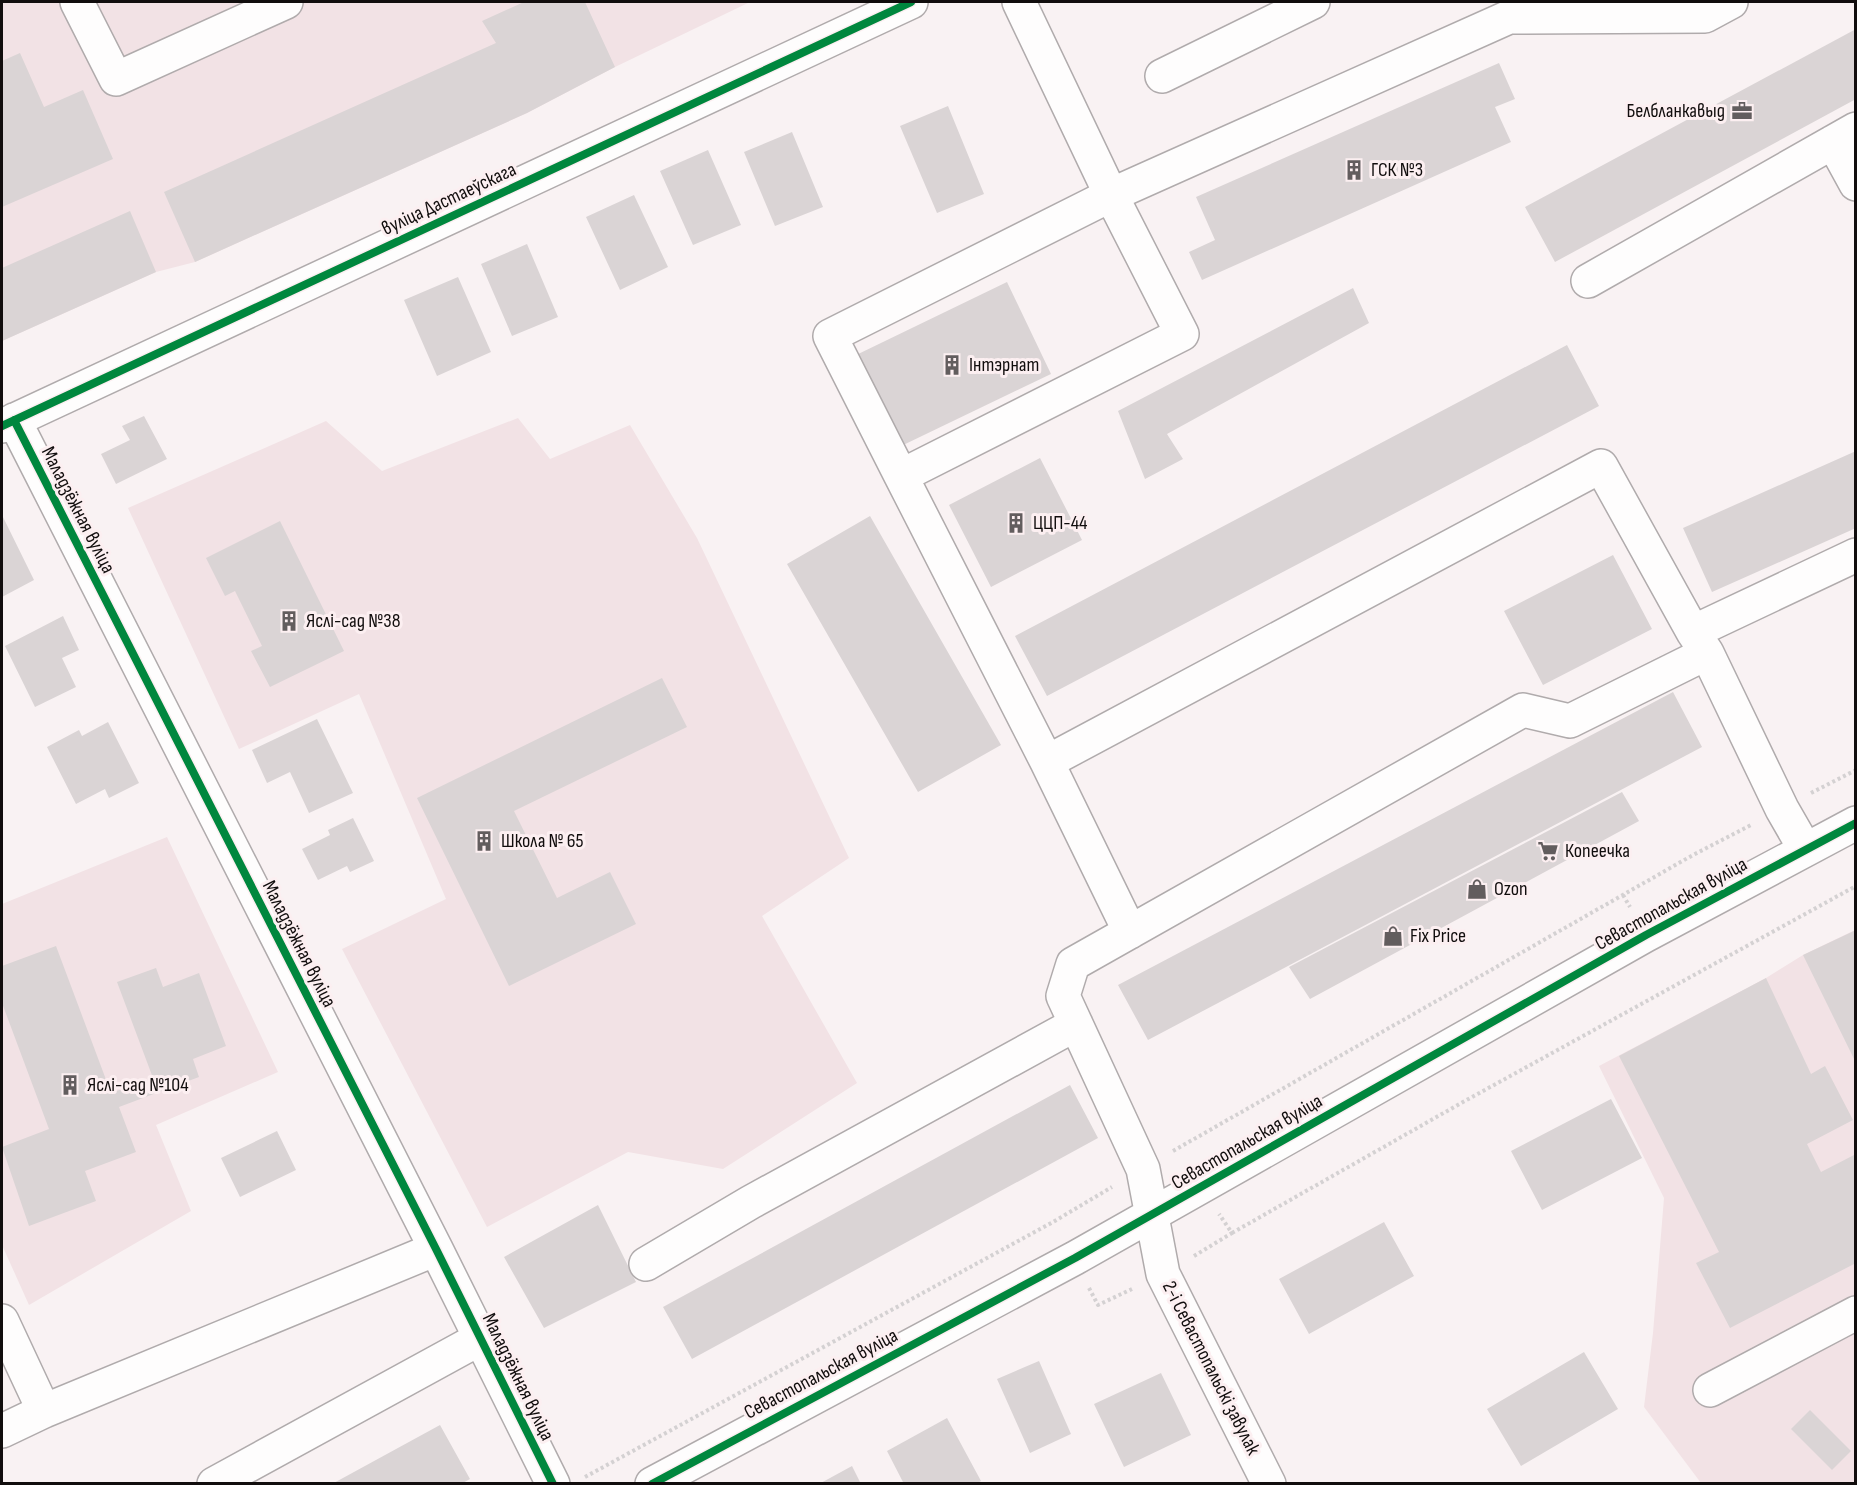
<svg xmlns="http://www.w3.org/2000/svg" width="1857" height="1485" viewBox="0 0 1857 1485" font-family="'Sofia Sans Condensed',sans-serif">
<rect width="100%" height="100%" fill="#f9f2f3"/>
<path fill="#f2e2e5" d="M2 2H750L615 67 527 113 195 262 156 272 2 341Z
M518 418 550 459 630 425 697 538 849 858 762 916 857 1083 723 1169 628 1152 487 1227 342 949 446 899 359 694 239 749 128 508 326 421 382 471Z
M167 837 278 1072 156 1125 191 1211 29 1305 2 1245V904Z
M1855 930V1483H1701L1644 1407 1653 1333 1664 1198 1599 1066 1766 978 1803 955Z"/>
<path fill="#dad4d5" d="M524 2H585L615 67 527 113 195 262 164 192 496 43 482 21Z
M1856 29V99L1555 262 1525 207Z
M20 53 44 107 83 90 113 159 2 207V61Z
M1499 63 1515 99 1495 107 1511 142 1202 280 1189 252 1215 240 1196 197Z
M948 106 984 194 937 213 900 126Z
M792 132 823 207 775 226 744 152Z
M708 150 741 225 693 245 660 171Z
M634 195 668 267 620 290 586 217Z
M130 211 156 272 2 341V268Z
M527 244 558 317 512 336 481 264Z
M458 277 491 352 437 376 404 300Z
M1007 282 1051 374 897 448 852 357Z
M1353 288 1369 323 1167 434 1183 459 1145 479 1118 411Z
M1567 345 1599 406 1047 696 1015 636Z
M144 416 167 459 116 484 101 454 130 440 122 426Z
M1856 451V528L1712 592 1683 528Z
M1040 458 1082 540 991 587 949 505Z
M2 515 34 580 2 597Z
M870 516 1001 745 918 792 787 564Z
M280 521 344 651 270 687 251 651 262 646 235 591 225 596 206 558Z
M1613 555 1652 629 1543 685 1504 611Z
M63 616 79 650 62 658 76 687 35 707 5 646Z
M662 678 687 727 514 811 557 898 610 872 636 924 509 986 417 798Z
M1673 692 1702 747 1148 1040 1118 985Z
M317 719 353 793 309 813 290 772 267 783 252 750Z
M108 722 139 783 109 798 105 789 76 804 47 747 79 730 82 736Z
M1622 792 1639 821 1310 999 1289 967Z
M353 818 374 861 350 872 347 866 318 880 302 849 330 835 328 830Z
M1856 930V1063L1803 955Z
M56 946 111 1093 153 1078 117 982 156 968 163 987 199 973 226 1046 193 1059 199 1077 119 1107 136 1152 85 1171 96 1201 29 1226 2 1147 49 1129 2 1003V966Z
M1766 978 1811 1074 1825 1066 1853 1120 1807 1144 1821 1172 1856 1154V1263L1730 1328 1696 1263 1719 1252 1619 1056Z
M1070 1085 1098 1138 692 1359 663 1307Z
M1611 1099 1642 1158 1542 1210 1511 1151Z
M277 1131 296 1170 240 1197 221 1158Z
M598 1205 636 1282 544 1328 504 1257Z
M1384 1222 1414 1276 1309 1334 1279 1279Z
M1584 1352 1618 1409 1521 1466 1487 1409Z
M1039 1361 1071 1434 1030 1453 997 1379Z
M1161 1373 1191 1435 1124 1467 1094 1404Z
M1810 1410 1851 1451 1832 1470 1791 1429Z
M947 1418 981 1481 976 1484H904L887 1451Z
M440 1425 470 1479 461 1484H332Z
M852 1466 861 1484H819Z"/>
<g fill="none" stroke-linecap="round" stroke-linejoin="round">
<g stroke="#b0abac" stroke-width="36">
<path id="minor" d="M77 2 116 79 286 2
M1019 2 1111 195 1182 334 901 476 830 336 1111 195 1509 17 1705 16 1731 2
M1162 76 1313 2
M1833 142 1856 184
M1588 281 1856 129
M14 420 436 1249 553 1484
M2 426 911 2
M901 476 1047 762 1130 932
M1693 632 1856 555
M1047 762 1601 466 1693 632 1707 653
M646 1264 751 1202 1076 1024
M2 1321 44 1411
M1710 1390 1856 1313
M2 1431 44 1411 436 1249
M214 1484 481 1338
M652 1484 1075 1258 1646 935 1856 823
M1269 1484 1163 1274 1143 1169 1063 996 1073 964 1523 710 1570 721 1707 653 1782 809 1805 849"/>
</g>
<path stroke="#d4d1d2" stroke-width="4" stroke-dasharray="3 3" stroke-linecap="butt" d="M1811 793 1856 770
M1623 895 1630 907
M1173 1151 1693 855 1751 825
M1232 1233 1463 1102 1856 886
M1194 1256 1232 1233 1219 1214
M1089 1288 1098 1305 1132 1289
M585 1477 1053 1222 1112 1187"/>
<use href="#minor" stroke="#fefdfd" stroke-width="33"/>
<g stroke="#fceff1" stroke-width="11">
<path id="cycleway" d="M14 420 436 1249 553 1484
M2 426 911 2
M652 1484 1075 1258 1646 935 1856 823"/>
</g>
<use href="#cycleway" stroke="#00873e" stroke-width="8"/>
</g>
<defs>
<g id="office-bare" transform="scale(1.62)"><path d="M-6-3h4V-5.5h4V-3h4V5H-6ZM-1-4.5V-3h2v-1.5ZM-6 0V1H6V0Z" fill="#625d5e" stroke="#fceff1" stroke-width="2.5" paint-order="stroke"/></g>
<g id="building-bare" transform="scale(1.62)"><path d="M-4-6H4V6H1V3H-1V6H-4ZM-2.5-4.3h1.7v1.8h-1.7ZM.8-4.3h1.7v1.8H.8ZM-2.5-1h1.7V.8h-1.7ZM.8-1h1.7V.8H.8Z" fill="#625d5e" stroke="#fceff1" stroke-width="2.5" paint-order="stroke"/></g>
<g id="supermarket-bare" transform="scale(1.62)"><path d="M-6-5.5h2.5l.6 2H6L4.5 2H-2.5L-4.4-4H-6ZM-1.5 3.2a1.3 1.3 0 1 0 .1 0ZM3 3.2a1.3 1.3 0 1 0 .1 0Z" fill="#625d5e" stroke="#fceff1" stroke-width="2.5" paint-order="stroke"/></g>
<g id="shop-bare" transform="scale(1.62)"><path d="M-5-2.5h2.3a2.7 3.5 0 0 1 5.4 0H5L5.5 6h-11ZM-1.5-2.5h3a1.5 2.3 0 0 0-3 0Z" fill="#625d5e" stroke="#fceff1" stroke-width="2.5" paint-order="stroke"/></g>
</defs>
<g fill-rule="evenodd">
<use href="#office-bare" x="1742" y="111"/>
<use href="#building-bare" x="1354" y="170"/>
<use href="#building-bare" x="952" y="365"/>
<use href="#building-bare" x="1016" y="523"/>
<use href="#building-bare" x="289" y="621"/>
<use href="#building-bare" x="484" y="841"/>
<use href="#supermarket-bare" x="1548" y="851"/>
<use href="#shop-bare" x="1477" y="889"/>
<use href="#shop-bare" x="1393" y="936"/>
<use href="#building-bare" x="70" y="1085"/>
</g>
<g text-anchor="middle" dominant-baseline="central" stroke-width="6" stroke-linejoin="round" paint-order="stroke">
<g font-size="20" fill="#110d0d" stroke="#fceff1" text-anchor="start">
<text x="1725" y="111" text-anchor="end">Белбланкавыд</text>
<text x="1371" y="170">ГСК №3</text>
<text x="969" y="365">Інтэрнат</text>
<text x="1033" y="523">ЦЦП-44</text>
<text x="306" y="621">Яслі-сад №38</text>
<text x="501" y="841">Школа № 65</text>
<text x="1565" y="851">Копеечка</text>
<text x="1494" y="889">Ozon</text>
<text x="1410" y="936">Fix Price</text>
<text x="87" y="1085">Яслі-сад №104</text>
</g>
<g font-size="20" fill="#110d0d" stroke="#fceff1">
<text transform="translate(449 199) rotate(-25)">вуліца Дастаеўскага</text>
<text transform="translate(78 510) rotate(63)">Маладзёжная вуліца</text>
<text transform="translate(1671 904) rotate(-29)">Севастопальская вуліца</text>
<text transform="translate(299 944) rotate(63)">Маладзёжная вуліца</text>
<text transform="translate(1247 1142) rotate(-30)">Севастопальская вуліца</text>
<text transform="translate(1211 1368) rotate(63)">2-і Севастопальскі завулак</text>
<text transform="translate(821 1374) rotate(-28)">Севастопальская вуліца</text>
<text transform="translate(518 1377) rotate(64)">Маладзёжная вуліца</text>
</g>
</g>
<rect width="1857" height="1485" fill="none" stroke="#110d0d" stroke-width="6"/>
</svg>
